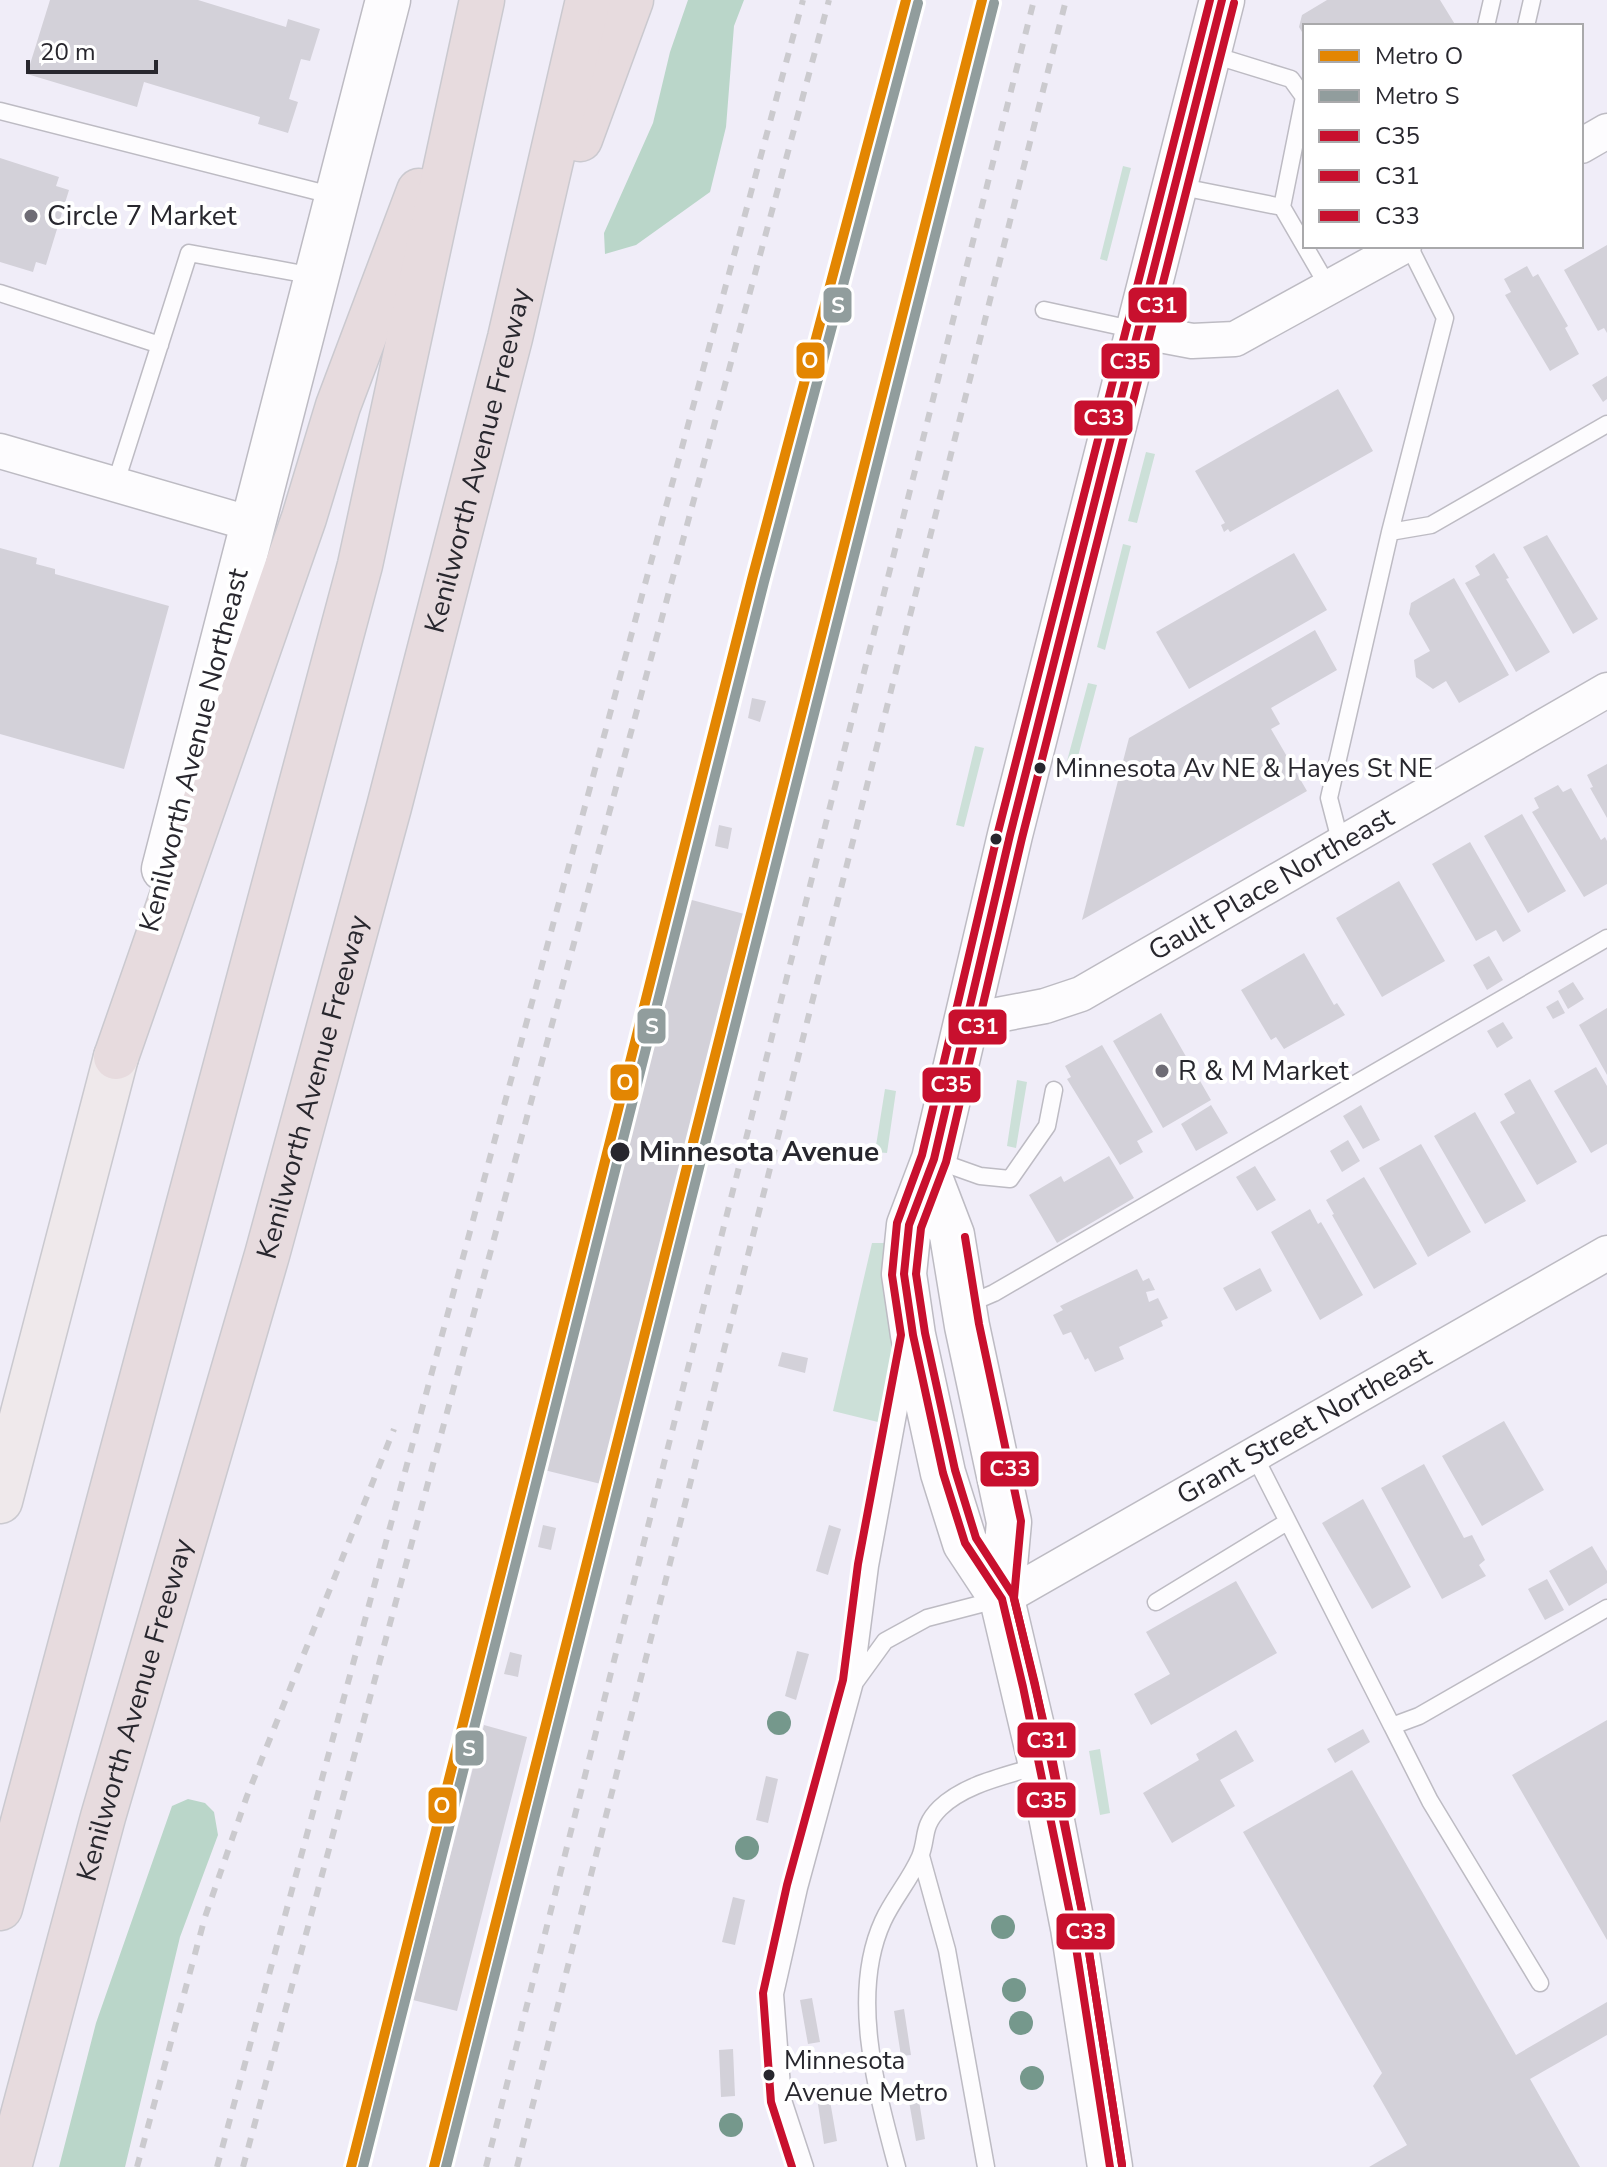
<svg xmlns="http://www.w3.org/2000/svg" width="1607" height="2167" viewBox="0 0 1607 2167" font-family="'Nunito Sans',sans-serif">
<rect width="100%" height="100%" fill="#f0edf8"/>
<path fill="#cce0d8" d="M1123 166 1131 168 1107 261 1100 259Z
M1146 452 1155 454 1137 523 1128 521Z
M1123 544 1131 546 1105 650 1097 647Z
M1088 683 1097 685 1076 764 1067 761Z
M975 746 984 748 964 827 956 825Z
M1017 1080 1027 1082 1016 1148 1007 1146Z
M885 1089 896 1091 887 1153 875 1152Z
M872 1243H884L893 1357 882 1423 833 1411Z
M1100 1749 1110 1813 1100 1815 1089 1751Z"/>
<path fill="#bad6c9" d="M688 0H744L734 26 726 127 710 192 636 245 605 254 604 233 653 123 670 52Z
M188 1799 205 1803 214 1812 218 1835 180 1937 125 2167H59L96 2023 172 1806Z"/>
<path fill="#d3d1d9" d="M50 0H198L286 27 288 19 320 29 310 61 301 59 289 99 298 102 288 133 258 124 260 117 144 82 137 107 27 74Z
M1327 0H1440L1456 26H1305V37L1299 27 1302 15Z
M0 158 59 177 56 186 69 190 46 265 36 262 33 272 0 262Z
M1607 245V333L1604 328 1598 331 1564 270Z
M1527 266 1533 277 1538 274 1568 326 1565 328 1579 354 1550 371 1505 295 1511 292 1504 279Z
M1607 376V399L1603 402 1592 385Z
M1338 389 1373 451 1230 532 1228 529 1224 532 1221 525 1225 523 1195 471Z
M1547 535 1598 619 1573 634 1523 547Z
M0 548 37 558 36 564 55 569V574L169 606 124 769 0 734Z
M1294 553 1327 610 1189 689 1156 632Z
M1494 553 1509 578 1506 579 1550 652 1516 672 1465 583 1480 575 1475 566Z
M1454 578 1509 675 1459 703 1446 681 1433 689 1416 677 1414 660 1430 651 1409 614 1411 603Z
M1315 630 1337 670 1271 708 1280 724 1271 729 1307 791 1082 920 1129 738Z
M752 698 766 701 760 722 748 718Z
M1607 764V818L1590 788 1593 787 1587 775Z
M1558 785 1563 792 1571 788 1601 840 1605 837 1607 841V884L1584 897 1532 812 1539 808 1534 798Z
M1522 814 1566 891 1528 913 1484 836Z
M719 825 732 828 728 849 715 846Z
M1470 842 1521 931 1503 942 1496 930 1476 941 1432 864Z
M1399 881 1445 961 1382 997 1336 918Z
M677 896 748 915 605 1485 532 1467Z
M1304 953 1334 1005 1337 1003 1345 1015 1284 1049 1276 1037 1271 1040 1241 990Z
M1489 956 1503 980 1487 990 1473 965Z
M1573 982 1584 999 1568 1009 1558 991Z
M1558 1000 1565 1013 1553 1019 1546 1007Z
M1607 1008V1075L1579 1025Z
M1161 1013 1211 1100 1163 1128 1113 1041Z
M1503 1022 1513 1038 1497 1048 1487 1031Z
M1102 1045 1153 1132 1137 1141 1143 1152 1120 1165 1067 1079 1071 1077 1065 1066Z
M1596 1067 1607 1086V1144L1591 1153 1554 1091Z
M1530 1079 1577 1162 1537 1185 1500 1122 1515 1113 1504 1094Z
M1211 1105 1228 1133 1196 1151 1181 1124Z
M1361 1105 1380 1140 1363 1149 1343 1116Z
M1475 1112 1526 1201 1485 1224 1434 1136Z
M1348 1140 1360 1161 1342 1172 1330 1151Z
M1421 1144 1471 1232 1428 1257 1379 1168Z
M1109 1156 1134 1198 1057 1243 1029 1195 1061 1176 1064 1182Z
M1255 1166 1276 1200 1257 1211 1236 1177Z
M1364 1177 1417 1264 1374 1289 1332 1215 1334 1214 1326 1200Z
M1310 1209 1318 1224 1321 1222 1363 1295 1320 1320 1271 1232Z
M1260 1268 1272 1291 1236 1311 1223 1288Z
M1137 1269 1143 1281 1149 1278 1155 1290 1146 1292 1149 1302 1158 1298 1168 1318 1161 1321 1163 1326 1119 1347 1124 1359 1095 1372 1088 1358 1085 1360 1071 1332 1063 1335 1053 1315 1063 1310 1060 1306Z
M782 1352 808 1358 805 1373 778 1366Z
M1504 1421 1544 1490 1482 1526 1442 1456Z
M1424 1464 1464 1538 1472 1535 1485 1560 1479 1565 1486 1576 1442 1599 1381 1488Z
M1363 1499 1411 1587 1372 1609 1322 1523Z
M543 1525 556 1528 551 1550 538 1547Z
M829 1525 841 1529 828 1575 816 1571Z
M1592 1546 1607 1571V1583L1569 1606 1549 1571Z
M1547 1579 1564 1610 1545 1620 1528 1589Z
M1236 1581 1277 1653 1151 1725 1134 1694 1170 1674 1146 1632Z
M797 1651 809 1654 796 1700 785 1696Z
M510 1652 522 1655 518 1677 504 1674Z
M1607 1720V1940L1512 1775Z
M484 1725 527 1737 457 2011 413 2000Z
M1363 1729 1370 1742 1335 1763 1327 1749Z
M1236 1730 1254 1761 1220 1780 1235 1806 1172 1843 1143 1793 1199 1760 1196 1754Z
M1352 1770 1516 2055 1607 2002V2035L1530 2079 1580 2167H1369L1407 2145 1373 2086 1382 2073 1243 1832Z
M766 1776 778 1779 768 1823 756 1820Z
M733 1897 745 1900 735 1945 722 1942Z
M812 1998 820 2042 808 2044 800 2000Z
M904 2009 911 2055 901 2056 894 2011Z
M733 2049 735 2096 721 2097 719 2050Z
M918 2094 925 2139 916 2141 908 2096Z
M829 2095 837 2141 824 2144 817 2098Z"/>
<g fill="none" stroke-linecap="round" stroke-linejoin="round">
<g stroke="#bdbbc3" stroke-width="19">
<path id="service" d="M1486 26 1492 0
M1526 26 1532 0
M1210 54 1291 79 1304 97 1282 207
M0 111 335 196
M1177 186 1282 207 1329 288
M0 293 160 345
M1044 310 1136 330
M115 485 189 253 314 276
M1390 532 1431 525 1607 424
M1341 844 1329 798 1390 532 1445 318 1409 246
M935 1160 980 1176 1010 1179 1047 1126 1054 1090
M966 1305 994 1293 1607 938
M1254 1455 1392 1726 1419 1716 1607 1608
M1156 1602 1287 1522
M856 1681 885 1641 927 1618 1000 1599
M1392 1726 1430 1801 1540 1983
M921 1856 947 1950 986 2167
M805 2167 783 2100 775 1994 799 1888 855 1682 870 1566 906 1371
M897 2167C877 2092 849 1995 883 1921 893 1899 910 1880 920 1857 928 1837 921 1827 940 1808 966 1783 1007 1776 1040 1765"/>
</g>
<g stroke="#bdbbc3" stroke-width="37">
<g id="minor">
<path d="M1581 146 1607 131"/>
<path d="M1139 331 1192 341 1235 339 1404 246"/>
<path d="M0 451 252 524"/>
<path id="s1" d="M966 1021 1045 1006 1081 994 1607 690"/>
<path id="s2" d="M1002 1599 1607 1253"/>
</g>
</g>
<g stroke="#bdbbc3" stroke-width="47">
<path id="secondary" d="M164 869 388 0
M929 1175 952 1235 967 1326 1009 1522 1002 1599 1041 1765 1073 1928 1110 2167
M1002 1599 965 1543 943 1473 913 1335 904 1274 909 1225 934 1159 1010 835 1222 0"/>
</g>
<g stroke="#cac9cf" stroke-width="47">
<path id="primary" d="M0 1501 116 1057"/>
</g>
<g stroke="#cac9cf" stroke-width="47">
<g id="motorway">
<path d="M580 139 631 0"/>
<path d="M116 1057 304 518 338 406 419 191"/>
<path d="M0 1908 360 565 482 0"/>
<path id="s3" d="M9 2167 103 1817 267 1255 389 807 510 338 588 0"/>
</g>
</g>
<use href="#service" stroke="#fdfcfe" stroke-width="16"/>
<use href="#minor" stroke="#fdfcfe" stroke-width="34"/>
<use href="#secondary" stroke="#fdfcfe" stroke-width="44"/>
<use href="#primary" stroke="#efe9eb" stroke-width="44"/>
<use href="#motorway" stroke="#e7dbde" stroke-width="44"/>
<path stroke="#cbcace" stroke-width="6" stroke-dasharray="10 10" stroke-linecap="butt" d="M137 2167 205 1917 247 1796 394 1429
M217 2167 803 0
M243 2167 829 0
M486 2167 1034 0
M517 2167 1066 0"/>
<g stroke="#fff" stroke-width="14">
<path id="bus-1" d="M1110 2167 1073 1928 1023 1687 1002 1599 965 1543 943 1473 913 1335 904 1274 909 1225 934 1159 1010 835 1222 0"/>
</g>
<g stroke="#fff" stroke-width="14">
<path id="bus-2" d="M1122 2165 1085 1926 1035 1684 1013 1595 976 1538 955 1470 925 1333 916 1274 921 1228 946 1162 1022 838 1234 3"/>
</g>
<g stroke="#fff" stroke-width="14">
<path id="bus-3" d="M965 1237 979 1324 1021 1521 1014 1598 1053 1762 1085 1926 1122 2165
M792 2167 771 2102 763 1993 787 1885 843 1680 858 1564 901 1335 892 1275 897 1223 922 1155 998 832 1210 0"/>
</g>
<use href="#bus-1" stroke="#c8102e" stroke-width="8"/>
<use href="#bus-2" stroke="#c8102e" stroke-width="8"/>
<use href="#bus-3" stroke="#c8102e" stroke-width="8"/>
<g stroke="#fff" stroke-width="16">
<path id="metro-1" d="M351 2167 752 579 906 0
M434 2167 982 0"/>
</g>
<g stroke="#fff" stroke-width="16">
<path id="metro-2" d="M363 2167 764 582 918 3
M446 2167 994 3"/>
</g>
<use href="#metro-1" stroke="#e38602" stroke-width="10"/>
<use href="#metro-2" stroke="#919d9d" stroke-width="10"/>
</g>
<g fill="#75988c">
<circle cx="779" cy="1723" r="12"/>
<circle cx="747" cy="1848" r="12"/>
<circle cx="1003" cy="1927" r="12"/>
<circle cx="1014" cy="1990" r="12"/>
<circle cx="1021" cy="2023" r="12"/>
<circle cx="1032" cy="2078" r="12"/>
<circle cx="731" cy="2125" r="12"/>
</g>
<g fill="#6e6c75" stroke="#fff" stroke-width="3">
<circle cx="31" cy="216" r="8"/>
<circle cx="1162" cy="1071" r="8"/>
</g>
<g fill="#28272e" stroke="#fff" stroke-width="3">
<circle cx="1040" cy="768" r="7"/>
<circle cx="996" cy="839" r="7"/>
<circle cx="620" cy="1152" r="11"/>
<circle cx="769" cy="2075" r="7"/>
</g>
<g text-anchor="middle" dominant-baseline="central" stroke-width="8" stroke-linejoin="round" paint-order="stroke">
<g font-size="26" fill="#28272e" stroke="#fff" text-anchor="start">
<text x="1055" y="768">Minnesota Av NE &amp; Hayes St NE</text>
<text x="784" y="2060">Minnesota<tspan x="784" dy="32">Avenue Metro</tspan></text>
</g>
<g font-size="28" fill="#28272e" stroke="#fff" text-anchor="start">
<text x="47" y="216">Circle 7 Market</text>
<text x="1178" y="1071">R &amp; M Market</text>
</g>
<g font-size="28" fill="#28272e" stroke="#fff">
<text stroke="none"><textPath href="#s3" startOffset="1770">Kenilworth Avenue Freeway</textPath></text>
<text transform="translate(194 750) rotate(-76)">Kenilworth Avenue Northeast</text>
<text stroke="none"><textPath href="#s1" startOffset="338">Gault Place Northeast</textPath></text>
<text stroke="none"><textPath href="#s3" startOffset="1122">Kenilworth Avenue Freeway</textPath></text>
<text stroke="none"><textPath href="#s2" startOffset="348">Grant Street Northeast</textPath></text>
<text stroke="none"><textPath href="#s3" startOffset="474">Kenilworth Avenue Freeway</textPath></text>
</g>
<g font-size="28" font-weight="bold" fill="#28272e" stroke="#fff" text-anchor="start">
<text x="639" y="1152">Minnesota Avenue</text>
</g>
</g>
<g stroke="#fff" stroke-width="3">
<rect x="822" y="286" width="31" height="38" rx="8" fill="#919d9d"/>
<rect x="1127" y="286" width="61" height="38" rx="8" fill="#c8102e"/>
<rect x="795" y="341" width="31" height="39" rx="8" fill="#e38602"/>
<rect x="1100" y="342" width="61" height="38" rx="8" fill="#c8102e"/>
<rect x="1073" y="399" width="61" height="38" rx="8" fill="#c8102e"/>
<rect x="636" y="1007" width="31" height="38" rx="8" fill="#919d9d"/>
<rect x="947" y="1008" width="61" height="38" rx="8" fill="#c8102e"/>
<rect x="609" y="1063" width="31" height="39" rx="8" fill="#e38602"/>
<rect x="921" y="1066" width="61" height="38" rx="8" fill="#c8102e"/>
<rect x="979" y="1450" width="61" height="38" rx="8" fill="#c8102e"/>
<rect x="1016" y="1721" width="61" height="38" rx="8" fill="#c8102e"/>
<rect x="454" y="1729" width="31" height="38" rx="8" fill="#919d9d"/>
<rect x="1016" y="1781" width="61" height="38" rx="8" fill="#c8102e"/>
<rect x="427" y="1786" width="31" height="39" rx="8" fill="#e38602"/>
<rect x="1055" y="1912" width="61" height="39" rx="8" fill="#c8102e"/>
</g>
<g font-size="22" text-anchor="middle" font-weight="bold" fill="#fff">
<text x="838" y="313">S</text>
<text x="1157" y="313">C31</text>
<text x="810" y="368">O</text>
<text x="1130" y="369">C35</text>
<text x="1104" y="425">C33</text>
<text x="652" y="1034">S</text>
<text x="978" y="1034">C31</text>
<text x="625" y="1090">O</text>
<text x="951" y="1092">C35</text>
<text x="1010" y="1476">C33</text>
<text x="1047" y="1748">C31</text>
<text x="469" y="1756">S</text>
<text x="1046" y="1808">C35</text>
<text x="442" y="1813">O</text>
<text x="1086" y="1939">C33</text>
</g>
<rect x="1303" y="24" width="280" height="224" fill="#ffffff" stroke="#a9a9ab" stroke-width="2"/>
<rect x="1319" y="50" width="40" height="12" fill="#e38602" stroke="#a9a9ab" stroke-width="2"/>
<text x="1375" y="64" font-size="24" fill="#28272e">Metro O</text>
<rect x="1319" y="90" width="40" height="12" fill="#919d9d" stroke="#a9a9ab" stroke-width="2"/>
<text x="1375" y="104" font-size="24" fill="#28272e">Metro S</text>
<rect x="1319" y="130" width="40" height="12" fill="#c8102e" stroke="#a9a9ab" stroke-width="2"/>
<text x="1375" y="144" font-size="24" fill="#28272e">C35</text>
<rect x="1319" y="170" width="40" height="12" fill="#c8102e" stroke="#a9a9ab" stroke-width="2"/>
<text x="1375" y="184" font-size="24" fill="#28272e">C31</text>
<rect x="1319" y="210" width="40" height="12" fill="#c8102e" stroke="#a9a9ab" stroke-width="2"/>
<text x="1375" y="224" font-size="24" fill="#28272e">C33</text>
<path d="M28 60v12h128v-12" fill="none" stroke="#28272e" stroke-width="4"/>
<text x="40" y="60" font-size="24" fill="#28272e" stroke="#ffffff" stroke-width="6" paint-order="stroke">20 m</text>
</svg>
